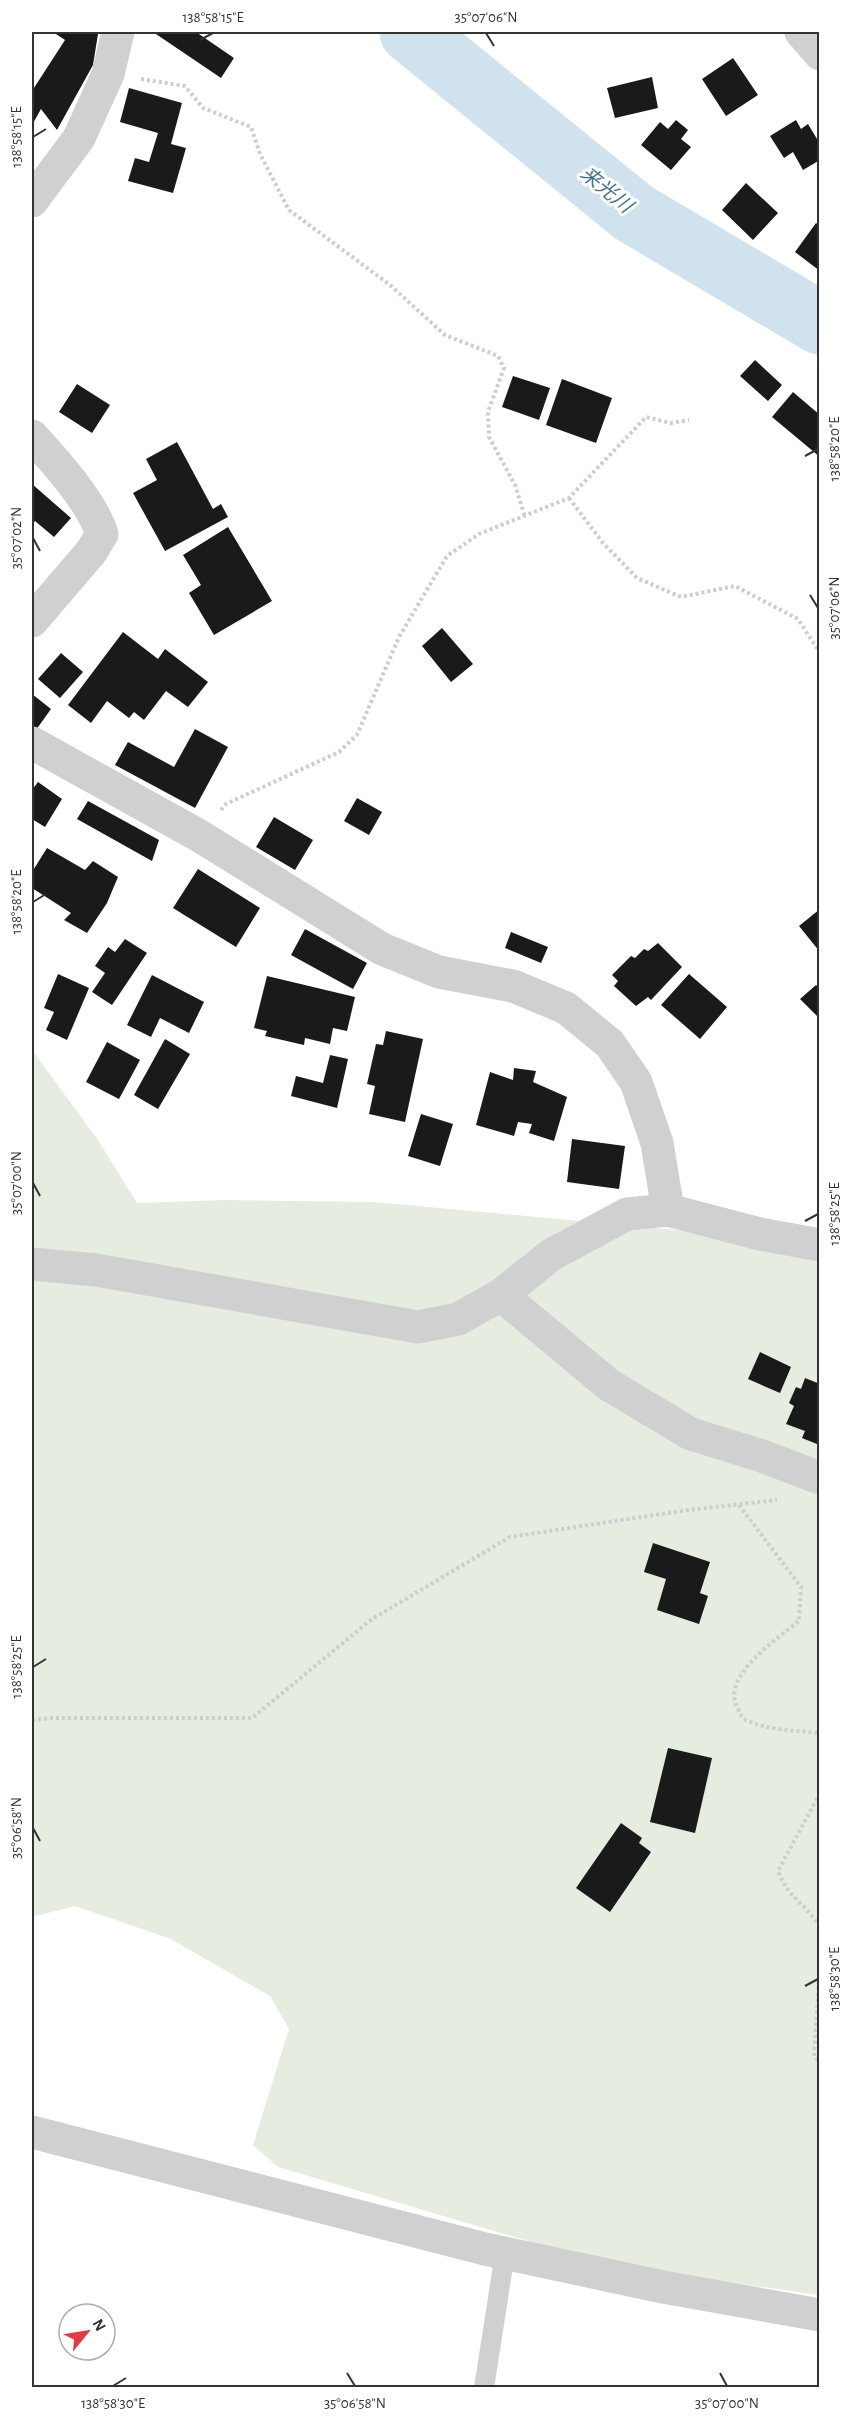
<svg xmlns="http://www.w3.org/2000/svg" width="851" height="2419" viewBox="0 0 851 2419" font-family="'Alegreya Sans','Noto Sans JP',sans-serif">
<rect width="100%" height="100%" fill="#fff"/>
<path fill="#e6ecdf" d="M32 1050 98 1140 137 1203 225 1200 374 1202 819 1243V2295L609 2265 278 2167 253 2145 289 2029 270 1996 171 1939 75 1906 32 1917Z"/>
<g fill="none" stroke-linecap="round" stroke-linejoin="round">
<path stroke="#cfe2ee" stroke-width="63" d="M411 32 634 213 820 323"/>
</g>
<path fill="#1a1a1a" d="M53 32H95L98 34 93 65 57 130 41 109 32 125V91L65 40Z
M153 32H196L234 58 221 78Z
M733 58 758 95 726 116 702 79Z
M652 77 658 108 615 118 607 88Z
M129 88 182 103 171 144 186 148 173 193 128 181 135 158 149 162 158 133 120 122Z
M676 120 688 130 681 139 691 147 671 170 641 145 660 122 668 129Z
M796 120 801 129 808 124 820 144V160L803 170 793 152 784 158 770 136Z
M746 183 778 213 753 240 722 210Z
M816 223 820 226V271L795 252Z
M755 360 782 385 768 401 740 376Z
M513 376 550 388 539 420 502 407Z
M562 379 612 398 596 443 546 425Z
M77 384 110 405 92 433 59 412Z
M793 392 820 415V457L772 417Z
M177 442 213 509 221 504 228 517 165 551 133 493 157 480 146 459Z
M32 484 71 518 54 537 35 521 32 524Z
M228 527 272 601 214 635 189 593 201 585 183 555Z
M442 628 473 664 451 682 422 646Z
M123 632 158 659 165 649 208 682 188 707 166 691 144 720 134 712 129 718 107 701 91 723 68 705Z
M61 653 83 672 60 698 38 679Z
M32 694 51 709 36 730 32 727Z
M195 729 228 747 195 808 115 765 128 742 174 767Z
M38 782 62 799 45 827 32 819V790Z
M357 798 382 812 369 835 344 821Z
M88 801 159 840 152 861 77 819Z
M274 817 313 840 295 870 256 847Z
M47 848 85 870 93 861 118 877 107 903 87 933 64 920 71 913 32 888V872Z
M198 869 260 908 236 947 173 908Z
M820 909V952L799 926Z
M305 929 367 963 353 989 291 955Z
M511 932 548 947 541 963 505 948Z
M125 939 147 953 112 1005 92 992 105 973 95 966 108 947 115 952Z
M658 943 682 967 651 1000 648 997 636 1006 614 986 618 981 612 975 631 956 635 958 644 949 648 951Z
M58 974 89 988 67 1040 46 1030 54 1012 44 1008Z
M689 974 727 1007 700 1039 661 1005Z
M152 975 204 1002 189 1033 160 1018 151 1037 127 1025Z
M267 976 355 997 347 1031 333 1028 330 1044 305 1038 304 1045 265 1036 267 1031 254 1028Z
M816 985 820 989V1019L800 999Z
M386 1031 423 1039 405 1122 369 1114 375 1086 367 1084 376 1044 383 1045Z
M165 1039 190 1054 158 1109 134 1095Z
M107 1042 140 1060 119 1099 86 1082Z
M330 1055 348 1059 337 1108 291 1096 296 1076 323 1083Z
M514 1068 536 1071 533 1082 567 1097 554 1141 529 1133 532 1124 518 1122 514 1136 476 1125 490 1072 513 1080Z
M421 1114 453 1124 440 1166 408 1156Z
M572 1139 625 1146 619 1189 567 1182Z
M760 1352 791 1367 780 1393 748 1379Z
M805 1378 820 1384V1438L817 1444 802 1438 805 1431 786 1424 794 1406 789 1403 796 1387 801 1389Z
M653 1543 710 1562 700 1593 708 1596 699 1624 657 1610 666 1579 644 1572Z
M668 1748 712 1758 695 1833 650 1822Z
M621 1823 642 1838 639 1843 651 1852 610 1912 576 1888Z"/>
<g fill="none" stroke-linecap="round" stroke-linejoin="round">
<path stroke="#cdcdcd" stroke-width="4" stroke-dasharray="3 3" stroke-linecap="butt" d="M141 79 185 86 203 108 251 127 260 154 289 210 390 285 445 335 498 356 504 368 488 412 489 437 515 485 525 517
M569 498 603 543 637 578 681 597 735 586 798 619 820 653
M221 810 226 804 339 752 357 735 399 637 447 556 479 534 569 498 646 417 671 423 689 420
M739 1505 801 1587 799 1621C777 1639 719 1677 738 1709 740 1714 742 1717 746 1720 767 1730 797 1731 820 1733
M32 1720 50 1718H252L372 1619 510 1537 688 1510 777 1500
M820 1793 778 1871C788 1898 807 1905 820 1927
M820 1963 814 2057 820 2062"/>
<path stroke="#d0d0d0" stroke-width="20" d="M484 2388 505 2253"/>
<path stroke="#d0d0d0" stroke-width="33" d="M32 201 79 138 108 74 118 32
M32 436C55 461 92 502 102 534L91 552 32 621
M32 743 198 835 382 949 439 972 513 986 566 1008 610 1044 636 1082 657 1143 668 1210
M32 1264 96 1270 418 1327 458 1319 501 1295 551 1255 627 1214 668 1210 760 1234 820 1245
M501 1295 609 1385 691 1434 759 1455 820 1478
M32 2132 485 2249 663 2287 820 2315"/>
<path stroke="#d0d0d0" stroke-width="33" d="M801 32 820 54"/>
</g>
<path fill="none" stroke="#333" stroke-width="2" d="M486 33 494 46M200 40 213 33M33 137 46 129M805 456 818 449M33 538 40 551M810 595 818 608M33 902 46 894M33 1183 40 1196M805 1221 818 1214M33 1667 46 1659M33 1828 40 1841M805 1986 818 1979M347 2373 355 2386M720 2373 727 2386M113 2386 126 2378"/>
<g text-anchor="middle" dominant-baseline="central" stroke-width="6" stroke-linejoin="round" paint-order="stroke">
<g font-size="20" font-style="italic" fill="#3f7597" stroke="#fff">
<text transform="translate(606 190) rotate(39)">来光川</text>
</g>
</g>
<rect width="851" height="2419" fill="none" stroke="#ffffff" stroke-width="66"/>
<g transform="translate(87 2332) rotate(60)"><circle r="28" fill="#ffffff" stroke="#adadad" stroke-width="1.5"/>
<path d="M0-4.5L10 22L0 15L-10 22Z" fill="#e63946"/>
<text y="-9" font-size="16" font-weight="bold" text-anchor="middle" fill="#333333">N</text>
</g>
<rect x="33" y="33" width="785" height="2353" fill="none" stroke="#333" stroke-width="2"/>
<g font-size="15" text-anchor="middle" fill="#333">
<text x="213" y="22">138°58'15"E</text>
<text x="486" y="22">35°07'06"N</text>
<text transform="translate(16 137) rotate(-90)" y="5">138°58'15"E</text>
<text transform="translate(834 449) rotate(-90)" y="5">138°58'20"E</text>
<text transform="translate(16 538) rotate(-90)" y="5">35°07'02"N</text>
<text transform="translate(834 608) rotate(-90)" y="5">35°07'06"N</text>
<text transform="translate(16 902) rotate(-90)" y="5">138°58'20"E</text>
<text transform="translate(16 1183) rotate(-90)" y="5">35°07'00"N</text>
<text transform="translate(834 1214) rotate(-90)" y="5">138°58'25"E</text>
<text transform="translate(16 1667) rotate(-90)" y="5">138°58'25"E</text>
<text transform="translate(16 1828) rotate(-90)" y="5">35°06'58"N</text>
<text transform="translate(834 1979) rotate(-90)" y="5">138°58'30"E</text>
<text x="113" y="2408">138°58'30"E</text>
<text x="355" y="2408">35°06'58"N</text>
<text x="727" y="2408">35°07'00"N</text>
</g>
</svg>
